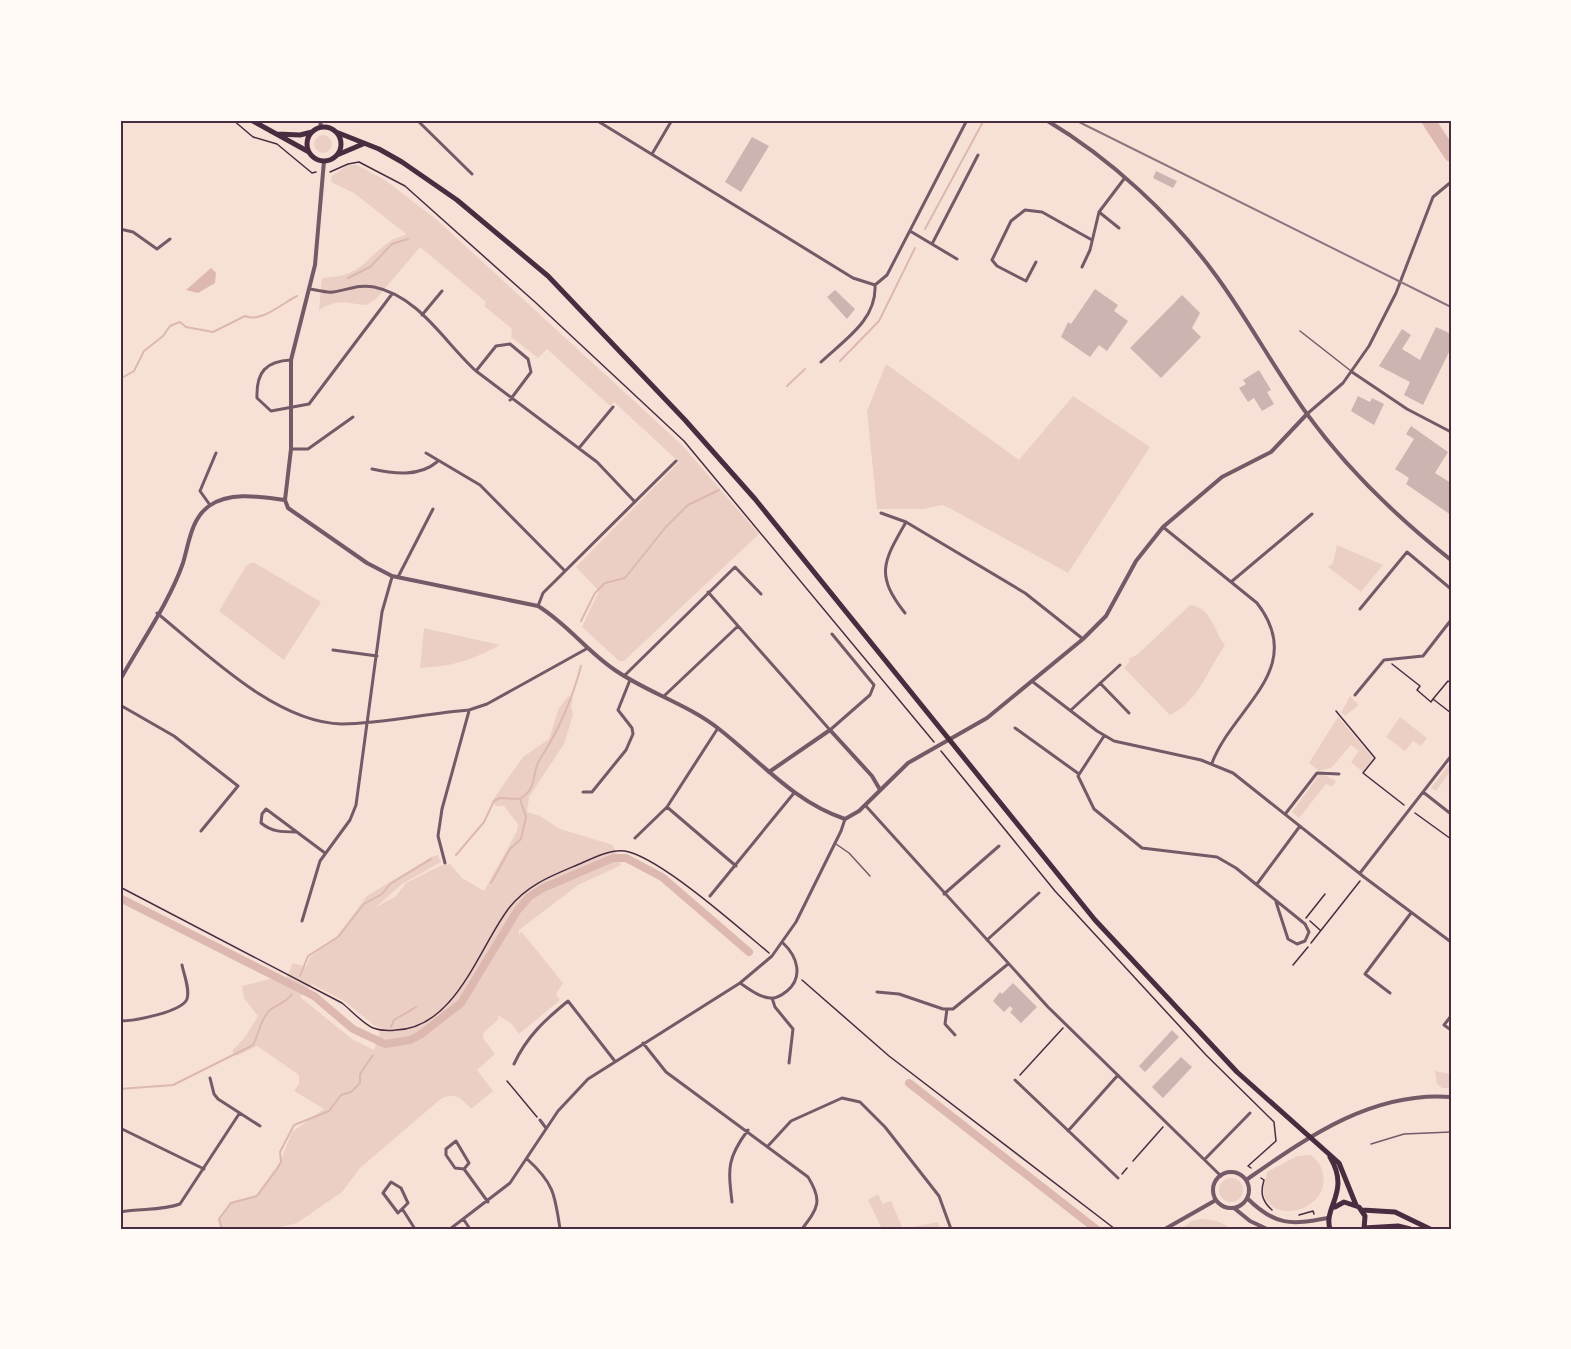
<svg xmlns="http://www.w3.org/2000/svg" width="1571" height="1349" viewBox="0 0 1571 1349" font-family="'Exo 2',sans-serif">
<rect width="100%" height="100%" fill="#f7e1d7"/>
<path fill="#ebcfc5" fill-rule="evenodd" d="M314 144a9 9 0 1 1 18 0a9 9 0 1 1-18 0Z
M348 165H357L385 180 437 220 682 445 759 534 624 661H619L582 627 599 591 576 567 679 462 614 402 610 406 547 349 538 358 511 337 512 329 484 306 486 302 420 247 376 299 367 305C346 304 340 298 319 310L322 278C361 276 361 263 389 242 394 237 401 238 406 234L354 193 331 182 332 176Z
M886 364 1019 460 1073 396 1150 447 1068 573 949 508 942 505 923 509H877L867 411Z
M1337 545 1383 565 1361 592 1328 567 1333 563Z
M253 562 321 602 284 660 219 611 246 566Z
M1190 605C1212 607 1214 632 1225 645 1207 671 1199 701 1170 715L1124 668 1130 661 1128 659 1138 654Z
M424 628 500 645C470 661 454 666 420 668Z
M568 696 573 698 571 706 573 715 564 744 529 797 527 812 540 816 560 829 613 845 621 865 578 885 519 930V937L521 931 563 983 556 994 560 1000 519 1034 511 1023 497 1015 499 1019 484 1032 483 1038 495 1054 477 1070 493 1091 471 1109C461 1098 457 1093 442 1098L360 1168 342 1192 297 1223 272 1229H220L218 1219 230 1202 256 1195 280 1162 292 1132 324 1109 294 1091 299 1084V1075L257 1046 237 1056 232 1051 246 1036 258 1016 244 998 242 986 270 979 284 983 293 963 306 967 310 957 337 936 367 896 431 857 438 855 441 862 402 884 375 908 396 896 406 883 440 866 450 864 462 878 484 891 517 831 518 824 504 806H496L492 801 523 757 549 739 559 708ZM312 984 344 1001 375 1026 381 1028 374 1050 352 1039 300 997Z
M1350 696 1359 705 1345 716 1341 713Z
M1338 717 1373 758 1363 772 1351 762 1359 751 1351 745 1331 768 1319 771 1309 763Z
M1400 717 1427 738 1421 746 1413 741 1405 751 1386 737Z
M1451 762V771L1436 791 1431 788Z
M1323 774 1336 781 1332 787 1326 784 1299 818 1292 812 1319 775Z
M1435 1071 1451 1074V1088H1442L1437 1084Z
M1311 1155C1318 1161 1321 1165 1323 1174 1330 1206 1281 1224 1266 1200 1261 1192 1265 1181 1267 1172L1297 1156Z
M1219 1190a12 12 0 1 1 24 0a12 12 0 1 1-24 0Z
M878 1194 883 1204 891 1201 903 1229 938 1222 940 1229H882L868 1200Z
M1202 1219 1217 1221 1233 1229H1181L1192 1221Z"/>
<path fill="#dcb8b0" d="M211 268 216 273 215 283 198 293 186 290Z"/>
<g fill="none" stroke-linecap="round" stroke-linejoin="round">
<path stroke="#dcb8b0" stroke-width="2" d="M925 229 984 120
M348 278 370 267 392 244 408 239
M840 361 879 321 915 248
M120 379 134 371 144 351 163 336 170 326 180 322 186 327 213 332 245 316C261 323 281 304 297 296
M787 386 805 369
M581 621 595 593 605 583 625 578 665 528 688 505 719 490
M456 855 484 822 494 801 500 798 520 799C540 785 530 775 540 759 559 730 572 700 581 666
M491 883 510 849 521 839 526 817 520 799
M300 976 308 956 338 937 364 904 382 894 390 884 431 859
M391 1027 394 1020 416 1007
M120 1089 173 1085 253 1045C259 1034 260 1020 269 1011 276 1004 285 1004 292 994
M222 1229 219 1219 231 1203 257 1196 277 1169 281 1162 280 1152 294 1125 329 1111 341 1095 351 1092 360 1083V1074L373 1055"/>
<path stroke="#dcb8b0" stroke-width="8" d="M120 898 314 996 353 1029 385 1044 410 1040 420 1035 461 1003 517 911 529 897 543 888 613 858H626L662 877 749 952
M909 1083 1096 1229"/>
<path stroke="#dcb8b0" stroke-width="14" d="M1428 120 1451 155"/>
</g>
<path fill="#ccb4b1" d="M752 137 769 146 741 192 725 182Z
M1156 171 1177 181 1173 188 1153 178Z
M1095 289 1118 305 1114 311 1128 321 1107 351 1099 345 1090 357 1061 337 1068 322 1071 324Z
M835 290 855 309 847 319 827 297Z
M1182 295 1200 313 1192 328 1201 337 1161 378 1130 348Z
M1436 327 1451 334V348L1423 405 1404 395 1410 382 1379 366 1402 329 1411 335 1402 349 1420 360Z
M1259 370 1271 390 1267 392 1274 404 1262 411 1254 398 1248 402 1239 388 1246 384 1243 380Z
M1358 396 1370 402 1372 398 1384 404 1374 425 1351 411Z
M1411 426 1448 452 1435 473 1451 483V515L1406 484 1409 478 1395 469 1414 439 1406 434Z
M1013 983 1037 1007 1021 1023 1010 1012 1013 1009 1010 1006 1004 1012 993 1001 1000 992 1002 994Z
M1172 1030 1179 1037 1145 1072 1139 1066Z
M1181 1057 1192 1067 1163 1098 1152 1087Z"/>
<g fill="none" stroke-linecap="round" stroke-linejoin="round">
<path stroke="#4a2c40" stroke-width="1.5" d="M233 120 253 137 277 144 312 173 316 172
M330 172 348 164 359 162 405 186 535 302 684 441 934 742
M1392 664 1420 686 1417 690 1431 702 1433 699
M1451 683 1448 681 1433 699 1451 713
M1336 711 1375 758 1363 773 1404 805
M941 751 1055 891 1206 1055 1274 1122 1276 1141 1248 1166 1251 1168
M1415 813 1451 839
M120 887 342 1003C351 1010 362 1023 373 1028 381 1031 388 1031 396 1030 456 1028 479 947 509 908 527 885 551 876 577 865 592 859 612 847 629 852 665 862 738 927 769 953
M1306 918 1325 894
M1310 921 1320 930
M1311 943 1360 881
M1293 965 1308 947
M802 980 889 1056 1115 1229
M1020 1075 1063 1028
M507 1081 537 1117
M1133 1161 1163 1127
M1122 1174 1127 1168
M1261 1178 1264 1180C1260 1193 1262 1201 1272 1210
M1299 1215 1313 1211 1314 1214"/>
<path stroke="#755966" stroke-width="1.5" d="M1300 331 1351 371
M836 844 849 853 870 876
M1371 1144 1404 1134 1451 1132"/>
<path stroke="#755966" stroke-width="3" d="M417 120 472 174
M596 120 853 278 875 285
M1449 120 1451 123
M652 154 672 120
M1099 212 1119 228
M120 229 133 232 157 249 170 239
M910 231 957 259
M932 244 978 155
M1036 262 1026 281 997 266 992 260 1011 221 1025 210 1042 212 1092 240
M1082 267 1090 250 1099 212 1124 179
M310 289C317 290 326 293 333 292 348 290 358 284 374 287 419 296 445 343 476 371L597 462 635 502
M422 315 442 291
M291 360C266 361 256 372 257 398L271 411 309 404 392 294
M821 362C844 340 877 320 875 285L887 275 967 120
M476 371 496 346 510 344 528 359 531 372 510 400
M1352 372 1407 409 1451 432
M1307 414 1343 383 1369 346 1396 293 1433 197 1451 182
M579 448 613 407
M291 449H308L353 417
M426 453 480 485 565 571
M372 469C394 474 419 477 437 462
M210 505 200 491 216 453
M881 513 906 522 1025 593 1083 639
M1163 527 1257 603C1308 669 1233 707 1212 763
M398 577 433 509
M1231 582 1312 514
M708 592 830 730 870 695 874 685 832 634
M538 606 543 593 676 461
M1360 609 1407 552 1451 589
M157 613C206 653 276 723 342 724 384 724 427 713 469 710L487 704 588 648
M905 613C875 575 883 562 906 522
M333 650 377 656
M624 676 735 567 761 594
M1033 682 1097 731 1114 741 1201 760 1233 773 1364 877 1451 942
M1100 683 1129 713
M1355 695 1384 660 1423 656 1451 620
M664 696 738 626
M120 705 174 736 238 786 201 831
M1071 710 1120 665
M1015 728 1079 774
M1104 736 1078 776 1094 809 1142 848 1217 857 1236 868 1305 924 1309 932 1305 941 1297 944 1288 939 1276 902
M583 792H592L626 750 633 734 632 728 618 710 630 680
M1423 792 1451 814
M865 805 1048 1007 1221 1176
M667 807 736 866
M1286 813 1317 773 1339 774
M296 832C282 832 272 832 261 823L262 814 266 809 325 853
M635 838 667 807 718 728
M445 863 438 836 442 809 469 711
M1360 873 1451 756
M1257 884 1300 826
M944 894 999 846
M710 896 794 793
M302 921 320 861 350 820 356 805 382 612 392 577
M987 940 1039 893
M740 983C749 989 759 997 770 998 776 999 782 995 787 991 804 977 797 956 783 943
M877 992 899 994 943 1009H953L1008 964
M1390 993 1365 974 1411 913
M772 998 775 1007 793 1029 789 1063
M947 1009 945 1024 955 1035
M1451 1016 1444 1025 1451 1030
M120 1021C134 1021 182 1012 187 999 190 989 184 975 182 965
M643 1043 666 1072 808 1177C823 1201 818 1208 802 1229
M514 1064C527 1036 545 1020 568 1001L614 1060
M210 1078 214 1094 218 1099 260 1126
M1015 1080 1118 1178
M540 1120 546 1128
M120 1128 204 1169
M1068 1131 1118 1075
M768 1146 791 1121 842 1098 860 1102 885 1127 939 1196 951 1229
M1206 1158 1250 1113
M527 1159C554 1183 555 1195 560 1229
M464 1169 469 1163 456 1141 446 1149V1155L455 1168 464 1169 488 1202
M391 1182 401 1188 408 1203 398 1213 383 1193Z
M732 1202C728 1168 727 1158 748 1130
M403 1210 415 1229
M120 1212C141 1208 161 1211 180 1204L239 1114
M464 1220 470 1229
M450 1229 510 1183 558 1111 588 1079 740 983 772 956 796 922 841 831 845 819"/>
<path stroke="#755966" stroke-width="4" d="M320 120 321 127
M1046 120C1110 158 1173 216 1217 277 1249 321 1275 370 1307 414 1347 469 1398 518 1451 560
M324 161 315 265 291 360V449L285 500 288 508 367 563 392 576 538 606C566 623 585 649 612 668 645 692 686 703 719 729 760 761 794 802 845 819L859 811 908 763 987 718 1083 639 1106 616 1136 561 1163 527 1222 477 1271 452 1307 414
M120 680C140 644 170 601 183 563 189 543 191 519 209 506 230 491 262 497 285 500
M769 772 830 730 872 776 879 788
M1213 1190a18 18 0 1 1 36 0a18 18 0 1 1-36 0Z
M1246 1180C1308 1137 1372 1091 1451 1097
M1247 1198C1275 1226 1291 1225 1328 1218
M1234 1208 1250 1221 1267 1229
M1165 1229 1216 1200"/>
<path stroke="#4a2c40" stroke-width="5" d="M251 120 309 152
M307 144a17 17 0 1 1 34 0a17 17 0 1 1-34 0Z
M336 132 379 149 402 162 457 200 548 276 685 420 755 499 1095 920 1237 1072 1339 1163 1356 1205
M277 134 300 135 312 132
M337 155 363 144
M1335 1207 1344 1202 1359 1207 1365 1216 1364 1229
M1362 1210 1395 1212 1430 1229
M1364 1228 1398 1226 1410 1229
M1330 1229C1323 1207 1351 1192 1330 1157"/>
<path stroke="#8f747c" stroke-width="2" d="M1075 120 1451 307"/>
</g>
<rect width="1571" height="1349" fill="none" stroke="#fffaf5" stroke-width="243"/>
<rect x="122" y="122" width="1328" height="1106" fill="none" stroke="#4a2c40" stroke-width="2"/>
</svg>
